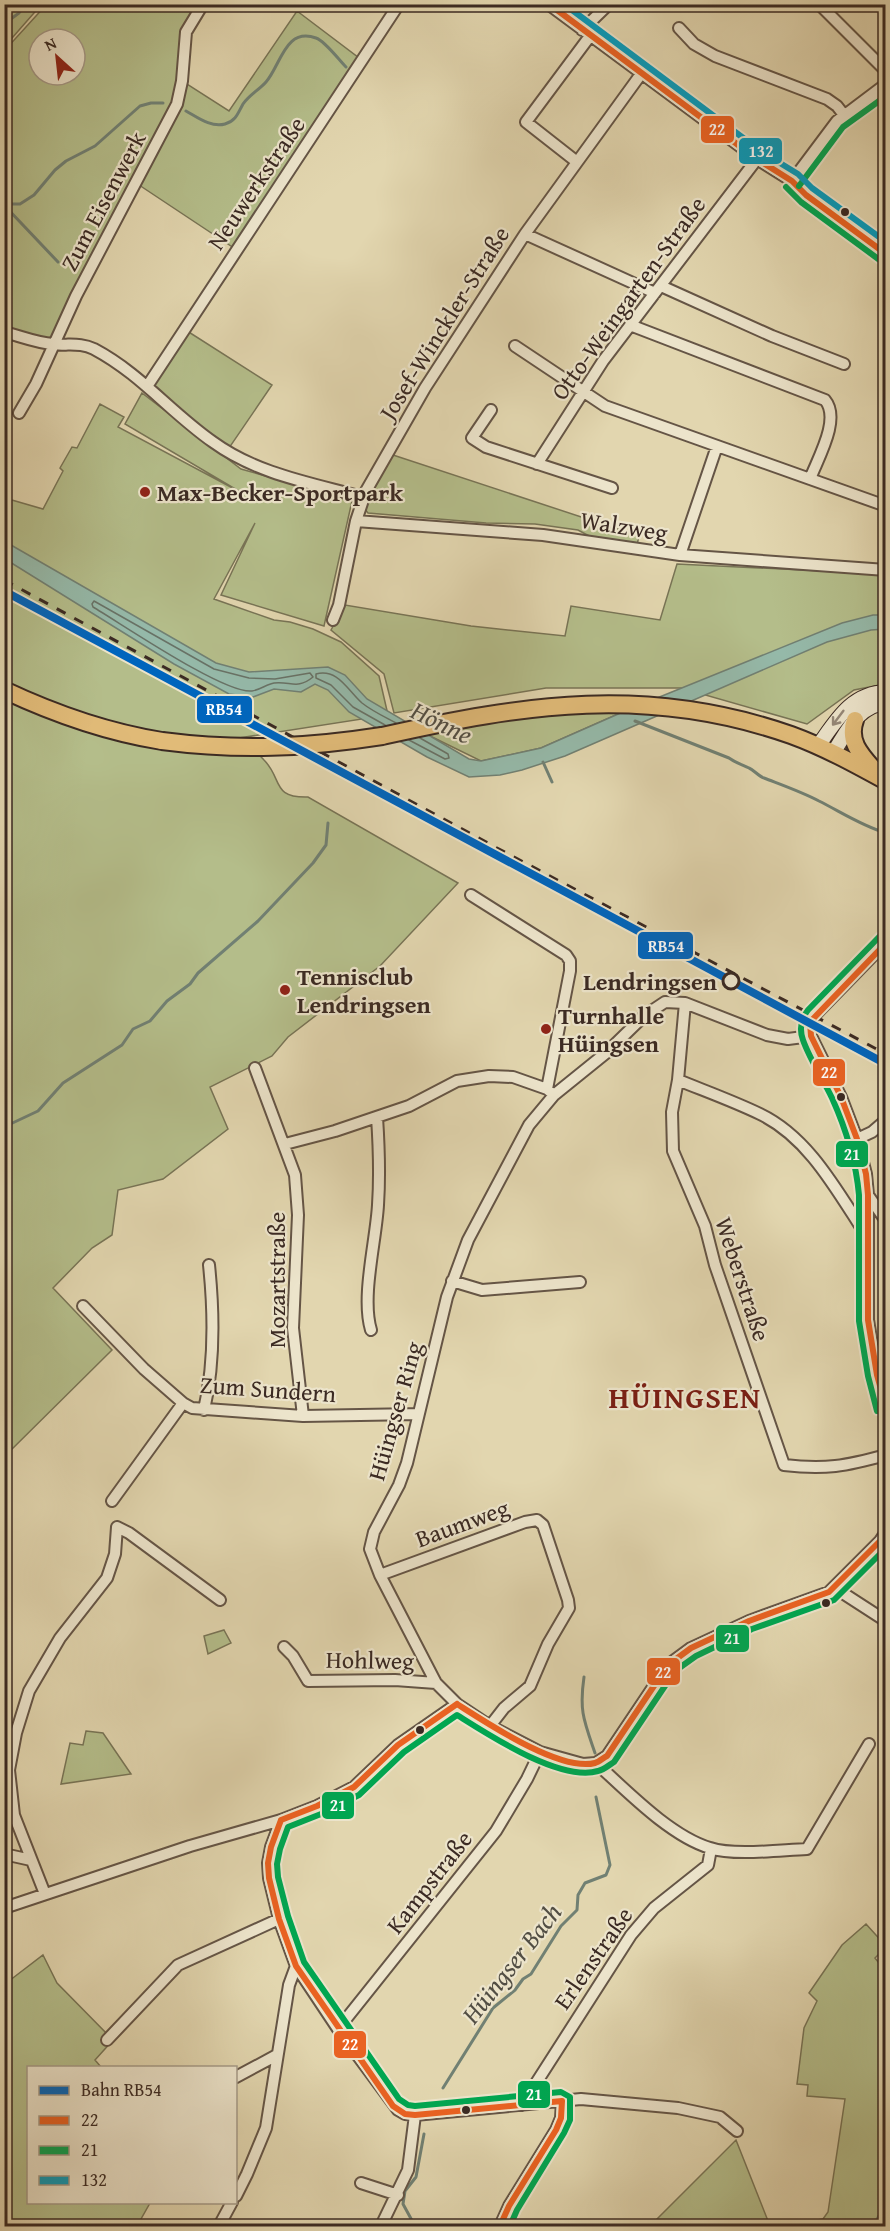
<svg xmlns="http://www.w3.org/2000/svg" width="890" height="2231" viewBox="0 0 890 2231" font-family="'Gentium Book Plus',serif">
<rect width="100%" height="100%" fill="#e2d6af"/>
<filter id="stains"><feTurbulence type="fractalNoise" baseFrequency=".00333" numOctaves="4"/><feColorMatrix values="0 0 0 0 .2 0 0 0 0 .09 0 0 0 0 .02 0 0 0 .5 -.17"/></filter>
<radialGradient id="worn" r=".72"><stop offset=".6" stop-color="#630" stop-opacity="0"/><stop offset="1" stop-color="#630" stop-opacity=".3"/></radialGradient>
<path fill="#b4bd8a" stroke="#787456" stroke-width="1.5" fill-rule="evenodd" d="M5 4 41 5 5 46 4 5Z
M46 5H203L190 24 182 81 229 111 297 11 363 61 237 250 136 183 53 344 5 335V50ZM39 39H75V75H39Z
M184 329 272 385 227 451 148 385Z
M142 393 241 469 352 501 324 626 221 595 255 523 214 599 274 620 290 622 313 629 341 642 379 676 388 715 239 738C247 745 257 752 264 760 283 779 271 798 308 797L458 883 380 966 288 1037 272 1056 210 1087 228 1129 163 1179 118 1190 112 1235 92 1248 53 1288 112 1350 5 1456V498L43 509 63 471 60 468 72 447 77 448 100 404 124 417 118 427 242 493 125 424Z
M390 454 639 536 637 545 591 537 578 530 535 524 486 523 368 513 364 508 372 488Z
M677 564 885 574V592L880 611 885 612V684L854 690 807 724 681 688H546L394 713 384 674 331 630 345 605 471 626 565 636 571 606 660 620Z
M625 711 541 748 481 761 424 733 520 716Z
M224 1630 231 1643 208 1654 204 1636Z
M86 1731 103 1733 131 1774 61 1784 70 1743 83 1745Z
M866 1924 885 1945V1948L875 1958 886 1972 885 2226H783L823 2219 828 2212 845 2099 807 2096 808 2085 797 2084 804 2028 817 2001 809 1993 842 1945Z
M43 1955 57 1983 113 2040 95 2060 101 2067 28 2068V2202L150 2203 137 2226H5V1984Z
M736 2140 770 2226H650Z"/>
<path fill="#95b9a9" stroke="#718073" stroke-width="1.5" d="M4 541 216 663 249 672 328 667 345 675 367 699 469 759 481 761 541 748 625 711 842 623 873 615H885V629L871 630 827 642 565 756 522 770 500 775 469 777 427 757 349 712 328 690 315 684 301 692 274 689 253 697 229 694 174 664 5 559Z"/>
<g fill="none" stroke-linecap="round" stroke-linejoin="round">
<path stroke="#687266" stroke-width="1.5" d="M94 601 214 669 249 678 275 679 310 673 313 677C297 690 291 681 274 683 267 684 260 690 252 691 224 694 122 624 93 607L92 604Z
M385 725 353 707 331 685 316 678V674C338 668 348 691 362 703 372 711 385 717 396 723
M409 740 445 759 449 758 448 754 420 738"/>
<path stroke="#718073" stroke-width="3" d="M4 24 19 13 25 4
M186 111C197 117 211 128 225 124 236 121 238 113 243 104 249 95 259 90 266 82 281 65 285 27 316 38 325 41 339 60 346 67
M4 204H20L34 195 55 170 66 161 95 146 140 106 151 103H163
M4 205 58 262
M635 721 729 758C736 763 740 764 749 768 754 770 758 776 764 778 782 785 802 792 819 801 841 812 862 826 886 833
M543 762 552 782
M4 1127 38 1111 63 1083 122 1045 133 1029 150 1021 167 1001 190 984 198 973 258 921 313 863 326 845 328 823
M584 1677C579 1711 584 1721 595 1753
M443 2088 493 2008 515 1990 523 1979 531 1974 561 1926 577 1910 578 1895 585 1883 606 1875 610 1865 596 1797
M415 2226 403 2204 405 2191 416 2177 424 2134
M873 2226 886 2204"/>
<g stroke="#655546" stroke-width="14">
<path id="minor" d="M548 4 757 159 792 181 806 195 886 254
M819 4 886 71
M679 28 694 44 715 56 827 99 837 106 844 115
M582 30 609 4
M577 162 526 122 590 36
M792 181 837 121 886 84
M525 234 655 293
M661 286 772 336 844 364
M630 325 825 400C841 419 818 458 810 479
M4 332C20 336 37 343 53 344 68 346 80 342 94 349 141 374 170 412 213 442 257 474 311 483 362 497
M515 346 605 406 886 506
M148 385 399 4
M491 410 472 438 486 447 612 488
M19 413 36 384 76 296 177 104 182 81 186 32 203 4
M537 464 603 361 757 159
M356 521 543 535 680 555 886 570
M680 555 717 446
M333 620 339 605 356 521 366 491 425 388 525 234 641 74
M471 895 566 955 570 961V971L547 1089
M886 942 814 1016 810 1022 811 1036 841 1097 857 1139 866 1174 868 1195V1320L877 1375 886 1409
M685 1003 678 1080 672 1112 673 1151 705 1226 715 1265 784 1465C825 1470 846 1466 886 1455
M811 1036 788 1039 767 1035 685 1003 665 1002 644 1016 606 1053 554 1095 529 1125 468 1240 447 1297 407 1463 399 1485 374 1532 370 1549 380 1575 436 1683 457 1704 490 1726 540 1752 583 1764 596 1763 607 1756 668 1665 691 1648 749 1621 829 1592 880 1541 886 1532
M255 1068 295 1175 298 1215 293 1328 303 1416
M678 1080C705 1091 733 1101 760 1114 810 1138 838 1193 868 1238
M857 1139 872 1132 886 1120
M285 1144 335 1131 409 1106 457 1081 489 1076 513 1077 547 1089 554 1095
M868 1195 886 1221
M452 1281 482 1290 580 1282
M83 1306 144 1369 183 1403 192 1408 303 1416 417 1414
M371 1330C361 1297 376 1241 378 1205 380 1176 379 1147 377 1117
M204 1410C215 1363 214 1313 209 1265
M112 1501 183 1403
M4 1543H5
M380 1575 525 1522 537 1520 543 1525 568 1600 569 1608 548 1644 530 1686 504 1708 490 1726
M835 1588 886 1621
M284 1647 293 1656 308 1681 395 1680 436 1683
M596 1763C627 1791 670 1836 710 1848 734 1856 780 1850 807 1849L869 1744
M281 1820 271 1847 268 1863 269 1878 279 1919 296 1966 338 2029 398 2110 405 2114 415 2115 581 2099 678 2108 720 2117 737 2131
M4 1854 31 1860
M45 1894 14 1815 9 1770 16 1733 29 1691 60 1638 107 1578 115 1554 117 1527 129 1533 220 1600
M4 1908 190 1846 281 1820 317 1806 354 1787 398 1745 457 1704
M338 2029 496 1831 527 1779 540 1752
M107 2040 178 1965 279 1919
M236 2077 277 2055
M522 2105 631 1935 654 1908 708 1865 711 1849
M361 2183 398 2195
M236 2196 247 2174 266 2128 289 1985 296 1966
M219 2226 232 2202
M381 2226 408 2170 415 2115
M500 2226 509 2206 556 2130 561 2118 562 2101"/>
</g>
<g stroke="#3b2a23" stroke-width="16">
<path id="secondary" d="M818 746C836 721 851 693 886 692
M833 753C847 732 858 705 886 703"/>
</g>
<g stroke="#3b2a23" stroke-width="20">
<path id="primary" d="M4 690C55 714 106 732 162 741
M855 720C847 742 862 756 876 772
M382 736C525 704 648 685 791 735 824 747 855 764 886 781"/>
</g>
<use href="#minor" stroke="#ece4cb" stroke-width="10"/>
<use href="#secondary" stroke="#ece4cb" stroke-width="14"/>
<use href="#primary" stroke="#e1bb78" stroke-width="16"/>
<path stroke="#3b2a23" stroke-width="3" stroke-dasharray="10 10" stroke-linecap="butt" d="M4 580 497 848 886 1054"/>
<g stroke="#3b2a23" stroke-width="20" stroke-linecap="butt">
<path id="primary-bridge" d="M162 741C239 751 305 748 382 736"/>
</g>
<use href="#primary-bridge" stroke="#e1bb78" stroke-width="16"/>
<g stroke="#ece4cb" stroke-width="10">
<path id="bus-1" d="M549 4 757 159 792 181 806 195 886 254
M886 943 810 1022 811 1036 841 1097 857 1139 866 1174 868 1195V1320L877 1375 886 1407
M457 1704C487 1723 560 1772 595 1763 599 1762 603 1758 607 1756L668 1665 691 1648 749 1621 829 1592 880 1541 886 1533
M281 1820 271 1847 268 1863 269 1878 279 1919 296 1966 393 2106 405 2114 415 2115 562 2101
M281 1820 317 1806 354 1787 398 1745 457 1704
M500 2226 509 2206 556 2130 561 2118 562 2101"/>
</g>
<g stroke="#ece4cb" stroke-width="10">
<path id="bus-2" d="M799 186 843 127 886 96
M786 187 801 202 881 261
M877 1411 868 1376 859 1321V1195C856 1162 846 1129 832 1098 823 1079 810 1060 803 1040 799 1029 801 1019 808 1010L880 936
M510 2226 517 2210 564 2133 570 2120V2097L561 2092 415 2106 408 2105 399 2099 304 1962 288 1916 278 1877 277 1864 280 1849 288 1827 321 1814 359 1795 404 1752 457 1715C489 1735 560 1782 598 1771 604 1770 609 1765 614 1762L675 1671 696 1656 752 1629 834 1600 886 1548"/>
</g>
<g stroke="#ece4cb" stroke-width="10">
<path id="bus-3" d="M564 4 762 152 798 174 812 188 886 242"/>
</g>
<use href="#bus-1" stroke="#e96222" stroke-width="6"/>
<use href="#bus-2" stroke="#00a651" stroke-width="6"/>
<use href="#bus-3" stroke="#069cbd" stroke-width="6"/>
<g stroke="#ece4cb" stroke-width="12">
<path id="rail-1" d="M4 591 886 1064"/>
</g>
<use href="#rail-1" stroke="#0065bd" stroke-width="8"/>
</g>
<defs><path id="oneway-shaft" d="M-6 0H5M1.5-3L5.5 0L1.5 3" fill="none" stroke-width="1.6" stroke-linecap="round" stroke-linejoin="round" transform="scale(1.5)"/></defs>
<use stroke="#948777" href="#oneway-shaft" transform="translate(838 718) rotate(127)"/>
<g fill="#3b2a23" stroke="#ece4cb" stroke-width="2">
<circle cx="845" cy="212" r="5"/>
<circle cx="841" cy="1097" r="5"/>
<circle cx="826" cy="1603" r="5"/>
<circle cx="420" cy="1730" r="5"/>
<circle cx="466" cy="2110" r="5"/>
</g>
<g fill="#8f2418" stroke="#ece4cb" stroke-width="2">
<circle cx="145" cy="492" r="6"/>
<circle cx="285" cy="990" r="6"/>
<circle cx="546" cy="1029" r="6"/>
</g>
<circle fill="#ece4cb" stroke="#3b2a23" stroke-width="3" cx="731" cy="981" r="8"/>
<g text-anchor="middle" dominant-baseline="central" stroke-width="4.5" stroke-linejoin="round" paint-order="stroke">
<g font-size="24" fill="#3b2a23" stroke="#ece4cb">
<text transform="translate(256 183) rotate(-56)">Neuwerkstraße</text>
<text transform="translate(103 201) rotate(-62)">Zum Eisenwerk</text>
<text transform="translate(628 298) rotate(-54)">Otto-Weingarten-Straße</text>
<text transform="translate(444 323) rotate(-58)">Josef-Winckler-Straße</text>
<text transform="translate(624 526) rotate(9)">Walzweg</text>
<text transform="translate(743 1279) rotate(72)">Weberstraße</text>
<text transform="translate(276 1280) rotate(-90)">Mozartstraße</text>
<text transform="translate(268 1389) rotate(4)">Zum Sundern</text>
<text transform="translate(395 1411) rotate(-74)">Hüingser Ring</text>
<text transform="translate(462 1523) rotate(-20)">Baumweg</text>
<text transform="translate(370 1660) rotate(1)">Hohlweg</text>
<text transform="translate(429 1882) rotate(-52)">Kampstraße</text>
<text transform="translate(593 1958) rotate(-55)">Erlenstraße</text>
</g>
<g font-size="24" font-weight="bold" fill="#3b2a23" stroke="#ece4cb" text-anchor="start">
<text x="157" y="492">Max-Becker-Sportpark</text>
<text x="297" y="976">Tennisclub<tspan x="297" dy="28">Lendringsen</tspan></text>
<text x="558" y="1015">Turnhalle<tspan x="558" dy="28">Hüingsen</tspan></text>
</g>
<g font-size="24" font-weight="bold" fill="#3b2a23" stroke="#ece4cb" text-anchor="end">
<text x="717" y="981">Lendringsen</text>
</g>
<g font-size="26" font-style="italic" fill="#524e44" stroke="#ece4cb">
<text transform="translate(442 722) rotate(26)">Hönne</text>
<text transform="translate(511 1963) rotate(-52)">Hüingser Bach</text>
</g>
<g font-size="30" font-weight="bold" letter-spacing="1.5" fill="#7a1f14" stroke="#ece4cb">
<text x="685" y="1397">HÜINGSEN</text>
</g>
</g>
<g stroke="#ece4cb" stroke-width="2">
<rect x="700" y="115" width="35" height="29" rx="6" fill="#e96222"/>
<rect x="738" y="137" width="45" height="28" rx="6" fill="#069cbd"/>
<rect x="196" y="695" width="57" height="29" rx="6" fill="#0065bd"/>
<rect x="637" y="931" width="57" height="29" rx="6" fill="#0065bd"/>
<rect x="812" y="1058" width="34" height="29" rx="6" fill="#e96222"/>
<rect x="835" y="1140" width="34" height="28" rx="6" fill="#00a651"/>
<rect x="715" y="1624" width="35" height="29" rx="6" fill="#00a651"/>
<rect x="646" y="1657" width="35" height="29" rx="6" fill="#e96222"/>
<rect x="321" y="1791" width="34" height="29" rx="6" fill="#00a651"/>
<rect x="333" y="2030" width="34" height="29" rx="6" fill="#e96222"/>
<rect x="517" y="2080" width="34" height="29" rx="6" fill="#00a651"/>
</g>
<g font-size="16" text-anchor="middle" font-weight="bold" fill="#fff">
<text x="717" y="135">22</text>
<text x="761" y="157">132</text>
<text x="224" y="715">RB54</text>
<text x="666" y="952">RB54</text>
<text x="829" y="1078">22</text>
<text x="852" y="1160">21</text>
<text x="732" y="1644">21</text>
<text x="663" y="1678">22</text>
<text x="338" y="1811">21</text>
<text x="350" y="2050">22</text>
<text x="534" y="2100">21</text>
</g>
<rect width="890" height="2231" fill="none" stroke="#e2d6af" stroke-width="24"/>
<rect x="6" y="6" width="878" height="2219" fill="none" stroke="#3b2a23" stroke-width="3"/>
<rect x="12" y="12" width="866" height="2207" fill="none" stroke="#3b2a23" stroke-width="1.5"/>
<rect x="27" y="2066" width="210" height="138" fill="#ece4cb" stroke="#a59a88" stroke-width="1.5"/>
<rect x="39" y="2086" width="30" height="9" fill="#0065bd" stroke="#a59a88" stroke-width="1.5"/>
<text x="81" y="2096" font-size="18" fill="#3b2a23">Bahn RB54</text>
<rect x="39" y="2116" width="30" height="9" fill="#e96222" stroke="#a59a88" stroke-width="1.5"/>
<text x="81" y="2126" font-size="18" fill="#3b2a23">22</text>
<rect x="39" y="2146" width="30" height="9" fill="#00a651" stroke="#a59a88" stroke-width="1.5"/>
<text x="81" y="2156" font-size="18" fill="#3b2a23">21</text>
<rect x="39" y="2176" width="30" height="9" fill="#069cbd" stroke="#a59a88" stroke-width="1.5"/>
<text x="81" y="2186" font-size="18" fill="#3b2a23">132</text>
<g transform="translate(57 57) rotate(333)"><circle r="28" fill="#ece4cb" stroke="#a59a88" stroke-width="1.5"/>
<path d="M0-4.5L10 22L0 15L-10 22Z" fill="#8f2418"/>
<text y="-9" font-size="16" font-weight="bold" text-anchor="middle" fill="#3b2a23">N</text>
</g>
<rect width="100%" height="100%" filter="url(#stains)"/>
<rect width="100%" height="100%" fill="url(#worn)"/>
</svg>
